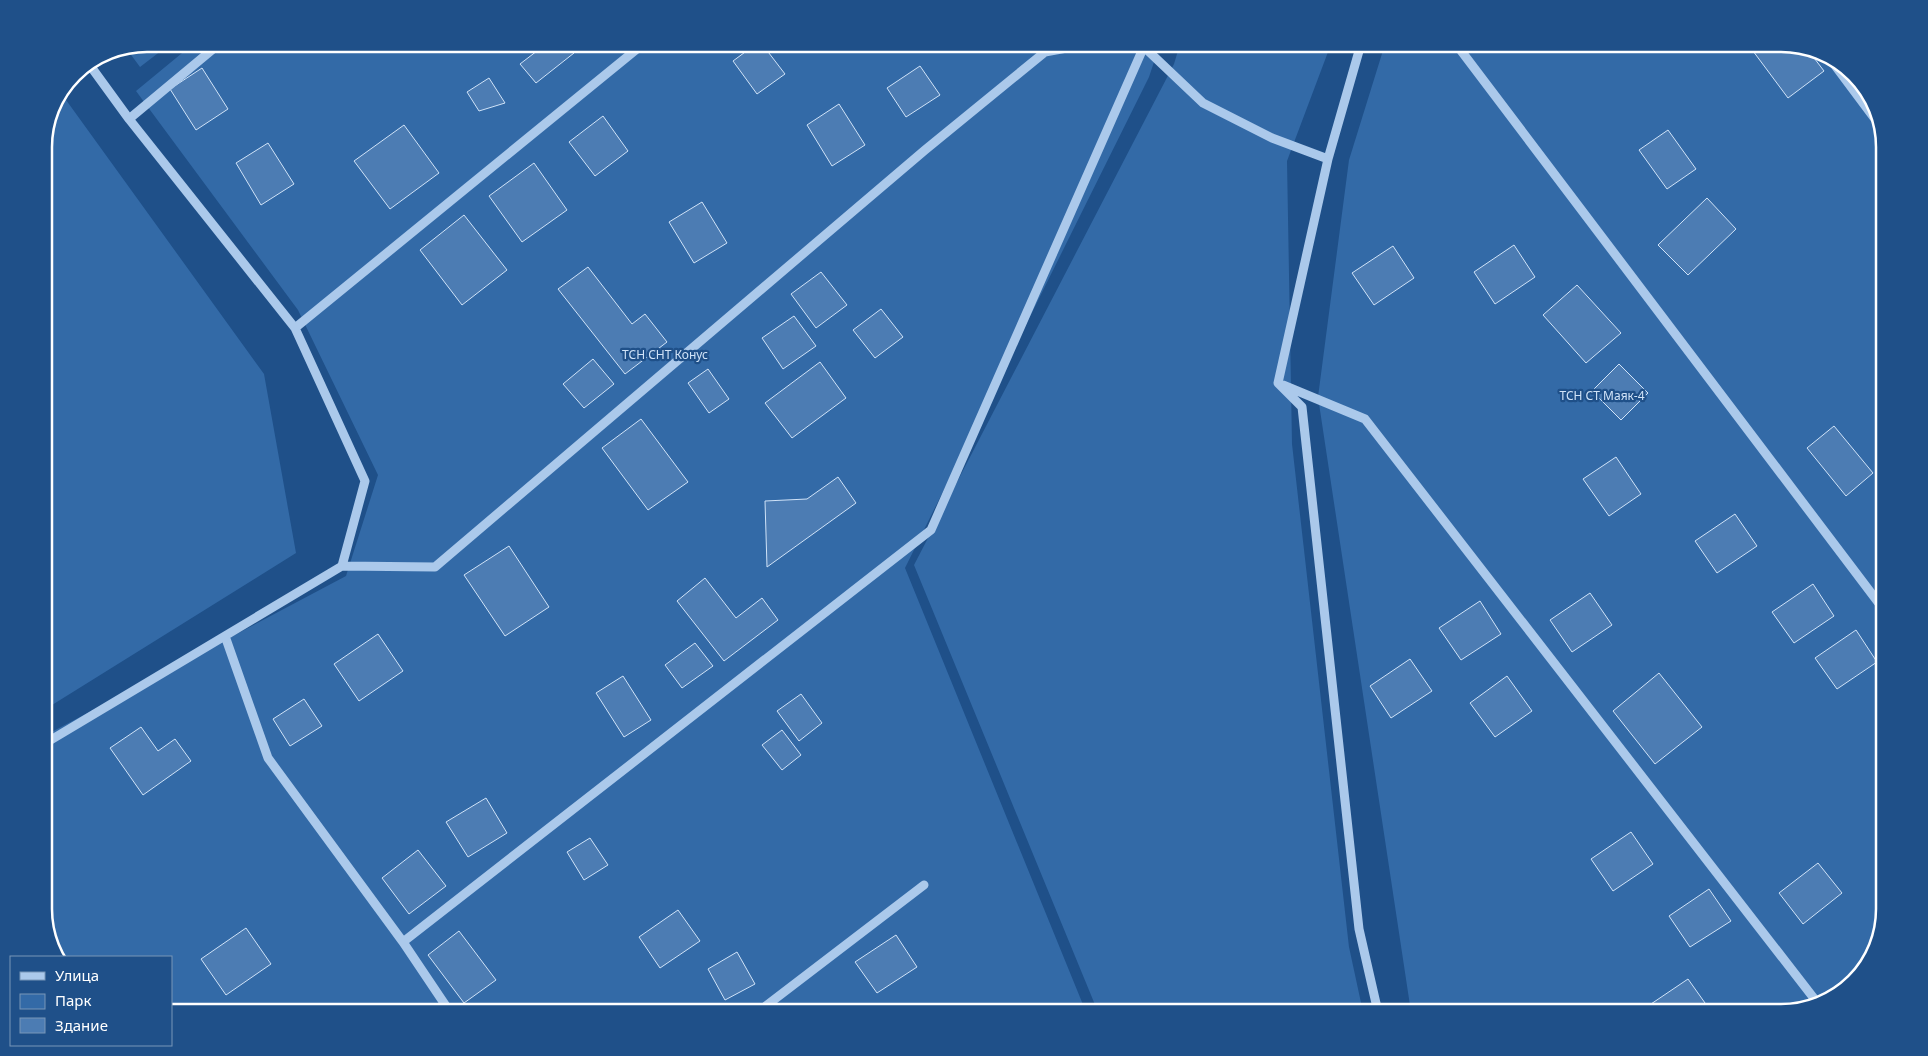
<svg xmlns="http://www.w3.org/2000/svg" width="1928" height="1056" viewBox="0 0 1928 1056" font-family="'Noto Sans',sans-serif">
<rect width="100%" height="100%" fill="#1f5089"/>
<path fill="#336aa7" d="M148 44H170L140 67 126 48Z
M193 44H1160L1149 77 905 568 1086 1012H171V957H58L44 915V736L346 576 378 475 298 310 136 91Z
M1180 44H1331L1287 161 1292 444 1349 947 1363 1012H1098L914 565 1174 64Z
M1385 44H1780L1827 55 1867 90 1884 141V908L1873 955 1838 995 1781 1012H1411L1318 397 1349 160Z
M61 93 264 374 296 553 44 710V141L52 108Z"/>
<path fill="#4c7cb3" stroke="#d0e3f8" d="M546 44H567L574 53 536 83 520 64Z
M756 44H762L785 74 757 94 733 61Z
M1763 44H1780L1808 50 1824 71 1788 98 1753 51Z
M920 66 940 95 906 117 887 88Z
M202 68 228 109 196 130 170 89Z
M489 78 505 103 479 111 467 92Z
M839 104 865 145 832 166 807 125Z
M603 116 628 151 595 176 569 142Z
M404 125 439 173 390 209 354 161Z
M1668 130 1696 169 1667 189 1639 150Z
M268 143 294 184 261 205 236 163Z
M534 163 567 210 522 242 489 196Z
M1707 198 1736 229 1688 275 1658 245Z
M702 202 727 243 694 263 669 222Z
M464 215 507 270 462 305 420 250Z
M1514 245 1535 277 1495 304 1474 272Z
M1393 246 1414 278 1374 305 1352 273Z
M588 267 632 324 645 314 667 342 625 374 558 289Z
M821 272 847 305 816 328 791 294Z
M1577 285 1621 333 1586 363 1543 315Z
M881 309 903 337 875 358 853 330Z
M794 316 816 346 783 369 762 338Z
M593 359 614 384 584 408 563 384Z
M820 362 846 398 792 438 765 403Z
M1619 364 1648 393 1621 420 1592 391Z
M708 369 729 399 709 413 688 383Z
M641 419 688 482 648 510 602 448Z
M1834 426 1873 473 1846 496 1807 448Z
M1616 457 1641 494 1609 516 1583 479Z
M838 477 856 503 767 567 765 501 807 499Z
M1735 514 1757 546 1717 573 1695 541Z
M509 546 549 607 505 636 464 575Z
M705 578 736 618 762 598 778 620 724 661 677 601Z
M1813 584 1834 616 1794 643 1772 612Z
M1590 593 1612 625 1572 652 1550 620Z
M1480 601 1501 634 1461 660 1439 628Z
M1856 630 1877 662 1837 689 1815 658Z
M378 634 403 671 359 701 334 664Z
M695 643 713 666 682 688 665 665Z
M1410 659 1432 691 1391 718 1370 686Z
M1659 673 1702 727 1655 764 1613 711Z
M623 676 651 720 624 737 596 693Z
M1507 676 1532 711 1495 737 1470 703Z
M801 694 822 723 799 741 777 711Z
M304 699 322 726 290 746 273 719Z
M141 727 158 751 175 739 191 761 143 795 110 748Z
M782 730 801 755 782 770 762 745Z
M486 798 507 833 468 857 446 822Z
M1631 832 1653 864 1613 891 1591 859Z
M590 838 608 865 584 880 567 852Z
M418 850 446 886 409 914 382 878Z
M1818 863 1842 893 1803 924 1779 893Z
M1709 889 1731 921 1690 947 1669 916Z
M678 910 700 941 660 968 639 937Z
M246 928 271 964 226 995 201 959Z
M459 931 496 980 464 1003 428 955Z
M896 935 917 967 877 993 855 962Z
M737 952 755 984 725 1000 708 969Z
M1688 979 1710 1010 1707 1012H1653L1648 1006Z"/>
<g fill="none" stroke-linecap="round" stroke-linejoin="round">
<path stroke="#abc9eb" stroke-width="9" d="M1361 44 1328 159 1278 383 1302 407 1359 929 1378 1012
M1456 44 1884 610
M1828 56 1878 123
M129 119 219 44
M295 328 643 44
M1283 385 1365 419 1816 1001
M342 566 435 567 925 150 1045 52 1083 45 1144 47 1203 103 1272 138 1328 159
M225 636 268 758 403 942 450 1012
M44 744 342 566 365 481 295 328 129 119 89 64
M403 942 931 530 1145 44
M758 1012 924 885"/>
</g>
<g text-anchor="middle" dominant-baseline="central" stroke-width="4.5" stroke-linejoin="round" paint-order="stroke">
<g font-size="12" fill="#d0e3f8" stroke="#1f5089">
<text x="665" y="354">ТСН СНТ Конус</text>
<text x="1602" y="395">ТСН СТ Маяк-4</text>
</g>
</g>
<path d="M0 0H1928V1056H0ZM147 52H1781A95 95 0 0 1 1876 147V909A95 95 0 0 1 1781 1004H147A95 95 0 0 1 52 909V147A95 95 0 0 1 147 52Z" fill="#1f5089" fill-rule="evenodd"/>
<path fill="none" stroke="#fff" stroke-width="2.5" d="M147 52H1781A95 95 0 0 1 1876 147V909A95 95 0 0 1 1781 1004H147A95 95 0 0 1 52 909V147A95 95 0 0 1 147 52Z"/>
<rect x="10" y="956" width="162" height="90" fill="#1f5089" stroke="#7996b8"/>
<rect x="20" y="972" width="25" height="8" fill="#abc9eb" stroke="#7996b8"/>
<text x="55" y="981" font-size="15" fill="#ffffff">Улица</text>
<rect x="20" y="994" width="25" height="15" fill="#336aa7" stroke="#7996b8"/>
<text x="55" y="1006" font-size="15" fill="#ffffff">Парк</text>
<rect x="20" y="1018" width="25" height="15" fill="#4c7cb3" stroke="#7996b8"/>
<text x="55" y="1031" font-size="15" fill="#ffffff">Здание</text>
</svg>
